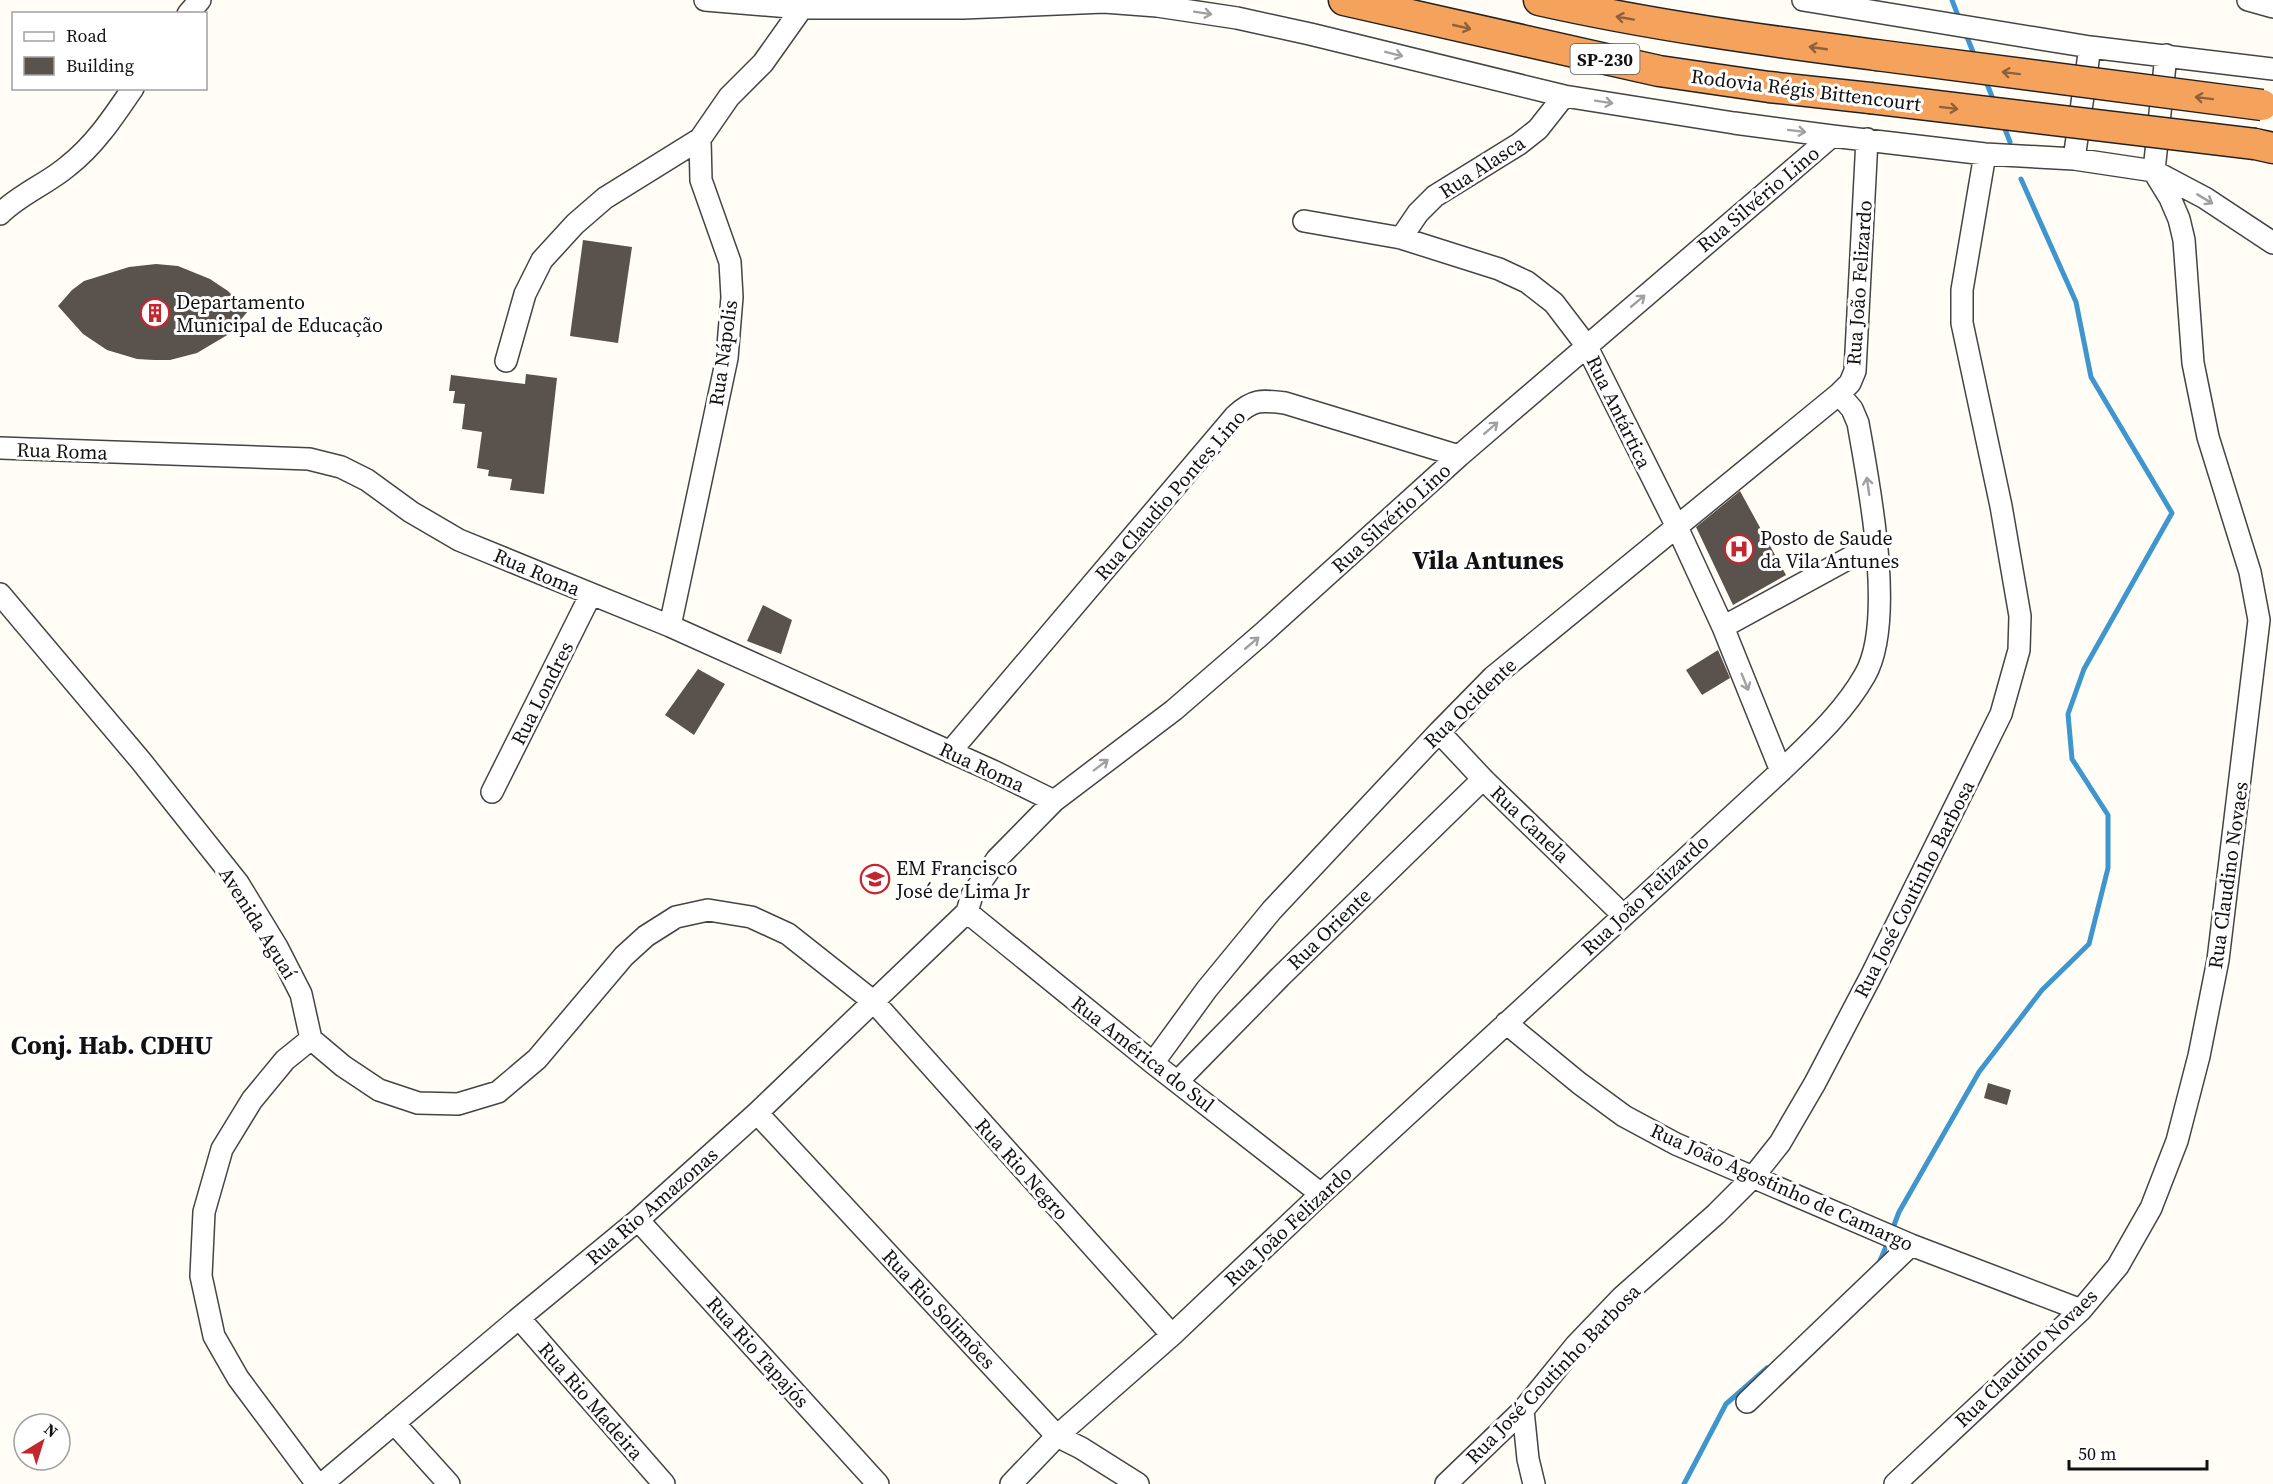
<svg xmlns="http://www.w3.org/2000/svg" width="2273" height="1484" viewBox="0 0 2273 1484" font-family="'Source Serif 4',serif">
<rect width="100%" height="100%" fill="#fffdf5"/>
<g fill="none" stroke-linecap="round" stroke-linejoin="round">
<path stroke="#3f96cf" stroke-width="5" d="M1952 0 1960 21
M1965 32 1975 57
M1985 79 1995 104
M2003 124 2010 142
M1891 1233 1899 1212 1979 1072 2042 990 2089 944 2108 868V815L2072 759 2068 714 2084 669 2172 513 2091 377 2076 302 2021 179
M1879 1263 1888 1242
M1684 1484 1726 1404 1767 1368"/>
</g>
<path fill="#5a524d" d="M583 240 632 247 618 343 570 336Z
M156 264 178 266 210 279 228 291 248 311 229 334 197 353 170 360H154L137 359 107 350 83 334 58 306 72 290 84 281 129 267Z
M526 374 557 378 544 494 510 490 512 479 488 476 489 470 477 468 482 432 462 429 465 404 453 403 455 391H449L451 375 525 384Z
M1740 491 1786 575 1733 605 1696 527Z
M763 605 792 620 781 654 747 641Z
M1718 650 1730 678 1702 695 1686 670Z
M698 669 725 684 694 735 665 715Z
M1988 1083 2011 1090 2007 1105 1984 1098Z"/>
<g fill="none" stroke-linecap="round" stroke-linejoin="round">
<g stroke="#444" stroke-width="24">
<path id="minor" d="M705 0 802 8H963L1104 2 1157 6 1237 18 1310 34 1564 96 1734 123 1832 136 1985 154 2074 159 2154 171 2205 198 2273 243
M1803 0 2090 47 2273 69
M2248 0 2273 7
M188 14 200 0
M2074 159 2090 47
M2154 171 2166 55
M0 214C20 194 47 184 68 166 95 145 114 116 133 88
M1304 221 1401 238 1499 269 1527 282 1554 303 1586 345 1676 525 1723 627 1781 771
M1401 238 1418 213 1435 196 1519 144 1538 129 1564 96
M506 361 525 294 542 260 575 224 605 198 700 139
M0 448 309 459 341 467 367 480 411 512 459 540 670 626 993 771 1054 801
M0 594 141 761 238 883 277 947 301 994 311 1039 343 1066 379 1090 418 1103 458 1104 498 1092 537 1059 624 956 646 936 676 917 708 910 751 917 788 934 874 1002 1172 1335
M670 626 727 358 732 297 730 262 701 180 700 139 729 97 763 63 802 8
M1723 627 1875 544
M1439 732 1483 779 1623 915
M950 752 1235 416C1253 399 1261 400 1285 403L1459 456
M492 792 591 594
M967 912 1153 1063 1321 1194
M1506 1023 1579 1083 1624 1116 1676 1144 1911 1245 2081 1310
M311 1039 285 1060 252 1100 222 1149 204 1212 201 1276 214 1336 238 1378 317 1484
M1153 1063 1207 989 1272 910 1439 732 1493 677 1839 394 1850 383 1855 371 1867 139
M1178 1081 1280 977 1483 779
M757 1113 1057 1436 1081 1448 1138 1484
M638 1220 878 1484
M519 1318 664 1484
M1747 1402 1911 1245
M1523 1410 1528 1459 1534 1484
M394 1423 449 1484
M322 1484 519 1318 638 1220 757 1113 967 912 972 895 997 859 1054 801 1174 710 1263 633 1459 456 1832 136
M1011 1484 1057 1436 1172 1335 1321 1194 1781 771C1812 741 1844 712 1865 675 1896 621 1869 485 1858 423L1852 409 1839 394
M1446 1484 1523 1410 1576 1345 1622 1297 1716 1214 1753 1177 1780 1143 1815 1083 1871 976 2001 714 2019 650 2020 616 2001 506 1962 323V290L1985 154
M1895 1484 2081 1310 2118 1266 2151 1208 2177 1141 2199 1056 2218 960 2259 620 2250 572 2208 437 2193 363 2184 240 2179 219 2170 198 2154 172"/>
</g>
<g stroke="#222" stroke-width="33">
<path id="highway" d="M1344 0 1659 71 1769 87 1870 98
M1539 0C1650 25 1762 40 1876 55
M2255 144 2273 148"/>
</g>
<use href="#minor" stroke="#fff" stroke-width="21"/>
<use href="#highway" stroke="#f5a25d" stroke-width="30"/>
<g stroke="#222" stroke-width="33" stroke-linecap="butt">
<path id="highway-bridge" d="M1876 55 2262 105
M1870 98 2255 144"/>
</g>
<use href="#highway-bridge" stroke="#f5a25d" stroke-width="30"/>
</g>
<defs><path id="oneway-shaft" d="M-6 0H5M1.5-3L5.5 0L1.5 3" fill="none" stroke-width="1.6" stroke-linecap="round" stroke-linejoin="round" transform="scale(1.5)"/></defs>
<g stroke="#a0a0a0">
<use href="#oneway-shaft" transform="translate(1203 13) rotate(9)"/>
<use href="#oneway-shaft" transform="translate(1394 54) rotate(14)"/>
<use href="#oneway-shaft" transform="translate(1604 102) rotate(9)"/>
<use href="#oneway-shaft" transform="translate(1797 131) rotate(7)"/>
<use href="#oneway-shaft" transform="translate(2205 199) rotate(31)"/>
<use href="#oneway-shaft" transform="translate(1638 301) rotate(-40)"/>
<use href="#oneway-shaft" transform="translate(1491 428) rotate(-41)"/>
<use href="#oneway-shaft" transform="translate(1868 486) rotate(-98)"/>
<use href="#oneway-shaft" transform="translate(1252 643) rotate(-40)"/>
<use href="#oneway-shaft" transform="translate(1745 682) rotate(68)"/>
<use href="#oneway-shaft" transform="translate(1101 765) rotate(-37)"/>
</g>
<g stroke="#8e613b">
<use href="#oneway-shaft" transform="translate(1625 18) rotate(-170)"/>
<use href="#oneway-shaft" transform="translate(1462 27) rotate(13)"/>
<use href="#oneway-shaft" transform="translate(1818 48) rotate(-172)"/>
<use href="#oneway-shaft" transform="translate(2011 73) rotate(-173)"/>
<use href="#oneway-shaft" transform="translate(2204 98) rotate(-173)"/>
<use href="#oneway-shaft" transform="translate(1949 108) rotate(7)"/>
</g>
<defs>
<g id="building-ring" transform="scale(1.5)"><circle r="9.5" fill="#fff" stroke="#c4262e" stroke-width="1.5"/><path d="M-4-6H4V6H1V3H-1V6H-4ZM-2.5-4.3h1.7v1.8h-1.7ZM.8-4.3h1.7v1.8H.8ZM-2.5-1h1.7V.8h-1.7ZM.8-1h1.7V.8H.8Z" fill="#c4262e"/></g>
<g id="hospital-ring" transform="scale(1.5)"><circle r="9.5" fill="#fff" stroke="#c4262e" stroke-width="1.5"/><path d="M-5-5h3v3.5h4V-5h3V5h-3V1.5h-4V5h-3Z" fill="#c4262e"/></g>
<g id="school-ring" transform="scale(1.5)"><circle r="9.5" fill="#fff" stroke="#c4262e" stroke-width="1.5"/><path d="M0-5L7-2L0 1L-7-2ZM-4 1L0 2.5L4 1V4Q0 6-4 4Z" fill="#c4262e"/></g>
</defs>
<g fill-rule="evenodd">
<use href="#building-ring" x="155" y="313"/>
<use href="#hospital-ring" x="1739" y="549"/>
<use href="#school-ring" x="875" y="879"/>
</g>
<g text-anchor="middle" dominant-baseline="central" stroke-width="6" stroke-linejoin="round" paint-order="stroke">
<rect fill="#fff" stroke="#585858" stroke-width="1.5" x="1570.5" y="44" width="69" height="30" rx="4.5"/>
<g font-size="18" font-weight="bold" fill="#111">
<text x="1605" y="59">SP-230</text>
</g>
<g font-size="20" fill="#111" stroke="#fff">
<text transform="translate(1806 90) rotate(7)">Rodovia Régis Bittencourt</text>
<text transform="translate(1482 167) rotate(-33)">Rua Alasca</text>
<text transform="translate(1758 199) rotate(-40)">Rua Silvério Lino</text>
<text transform="translate(1859 283) rotate(-86)">Rua João Felizardo</text>
<text transform="translate(723 353) rotate(-82)">Rua Nápolis</text>
<text transform="translate(1619 412) rotate(64)">Rua Antártica</text>
<text transform="translate(62 451) rotate(2)">Rua Roma</text>
<text transform="translate(1170 495) rotate(-49)">Rua Claudio Pontes Lino</text>
<text transform="translate(1391 518) rotate(-42)">Rua Silvério Lino</text>
<text transform="translate(537 572) rotate(23)">Rua Roma</text>
<text transform="translate(542 693) rotate(-63)">Rua Londres</text>
<text transform="translate(1470 703) rotate(-44)">Rua Ocidente</text>
<text transform="translate(982 767) rotate(25)">Rua Roma</text>
<text transform="translate(1530 824) rotate(44)">Rua Canela</text>
<text transform="translate(2228 875) rotate(-82)">Rua Claudino Novaes</text>
<text transform="translate(1914 889) rotate(-63)">Rua José Coutinho Barbosa</text>
<text transform="translate(1645 895) rotate(-43)">Rua João Felizardo</text>
<text transform="translate(258 923) rotate(58)">Avenida Aguaí</text>
<text transform="translate(1329 929) rotate(-44)">Rua Oriente</text>
<text transform="translate(1143 1054) rotate(38)">Rua América do Sul</text>
<text transform="translate(1022 1169) rotate(48)">Rua Rio Negro</text>
<text transform="translate(1782 1187) rotate(24)">Rua João Agostinho de Camargo</text>
<text transform="translate(652 1206) rotate(-41)">Rua Rio Amazonas</text>
<text transform="translate(1288 1226) rotate(-43)">Rua João Felizardo</text>
<text transform="translate(939 1309) rotate(47)">Rua Rio Solimões</text>
<text transform="translate(758 1352) rotate(48)">Rua Rio Tapajós</text>
<text transform="translate(2026 1358) rotate(-44)">Rua Claudino Novaes</text>
<text transform="translate(1553 1374) rotate(-46)">Rua José Coutinho Barbosa</text>
<text transform="translate(591 1401) rotate(49)">Rua Rio Madeira</text>
</g>
<g font-size="20" fill="#111" stroke="#fff" text-anchor="start">
<text x="176" y="302">Departamento<tspan x="176" dy="23">Municipal de Educação</tspan></text>
<text x="1760" y="538">Posto de Saude<tspan x="1760" dy="23">da Vila Antunes</tspan></text>
<text x="896" y="868">EM Francisco<tspan x="896" dy="23">José de Lima Jr</tspan></text>
</g>
<g font-size="26" font-weight="bold" fill="#111" stroke="#fff">
<text x="1488" y="560">Vila Antunes</text>
<text x="112" y="1045">Conj. Hab. CDHU</text>
</g>
</g>
<rect x="12" y="12" width="195" height="78" fill="#ffffff" stroke="#a0a0a0" stroke-width="1.5"/>
<rect x="24" y="32" width="30" height="9" fill="#ffffff" stroke="#a0a0a0" stroke-width="1.5"/>
<text x="66" y="42" font-size="18" fill="#111111">Road</text>
<rect x="24" y="57" width="30" height="18" fill="#5a524d" stroke="#a0a0a0" stroke-width="1.5"/>
<text x="66" y="72" font-size="18" fill="#111111">Building</text>
<g transform="translate(42 1442) rotate(38)"><circle r="28" fill="#ffffff" stroke="#a0a0a0" stroke-width="1.5"/>
<path d="M0-4.5L10 22L0 15L-10 22Z" fill="#c4262e"/>
<text y="-9" font-size="16" font-weight="bold" text-anchor="middle" fill="#111111">N</text>
</g>
<path d="M2069 1460v9h138v-9" fill="none" stroke="#111111" stroke-width="3"/>
<text x="2078" y="1460" font-size="18" fill="#111111" stroke="#ffffff" stroke-width="4.5" paint-order="stroke">50 m</text>
</svg>
